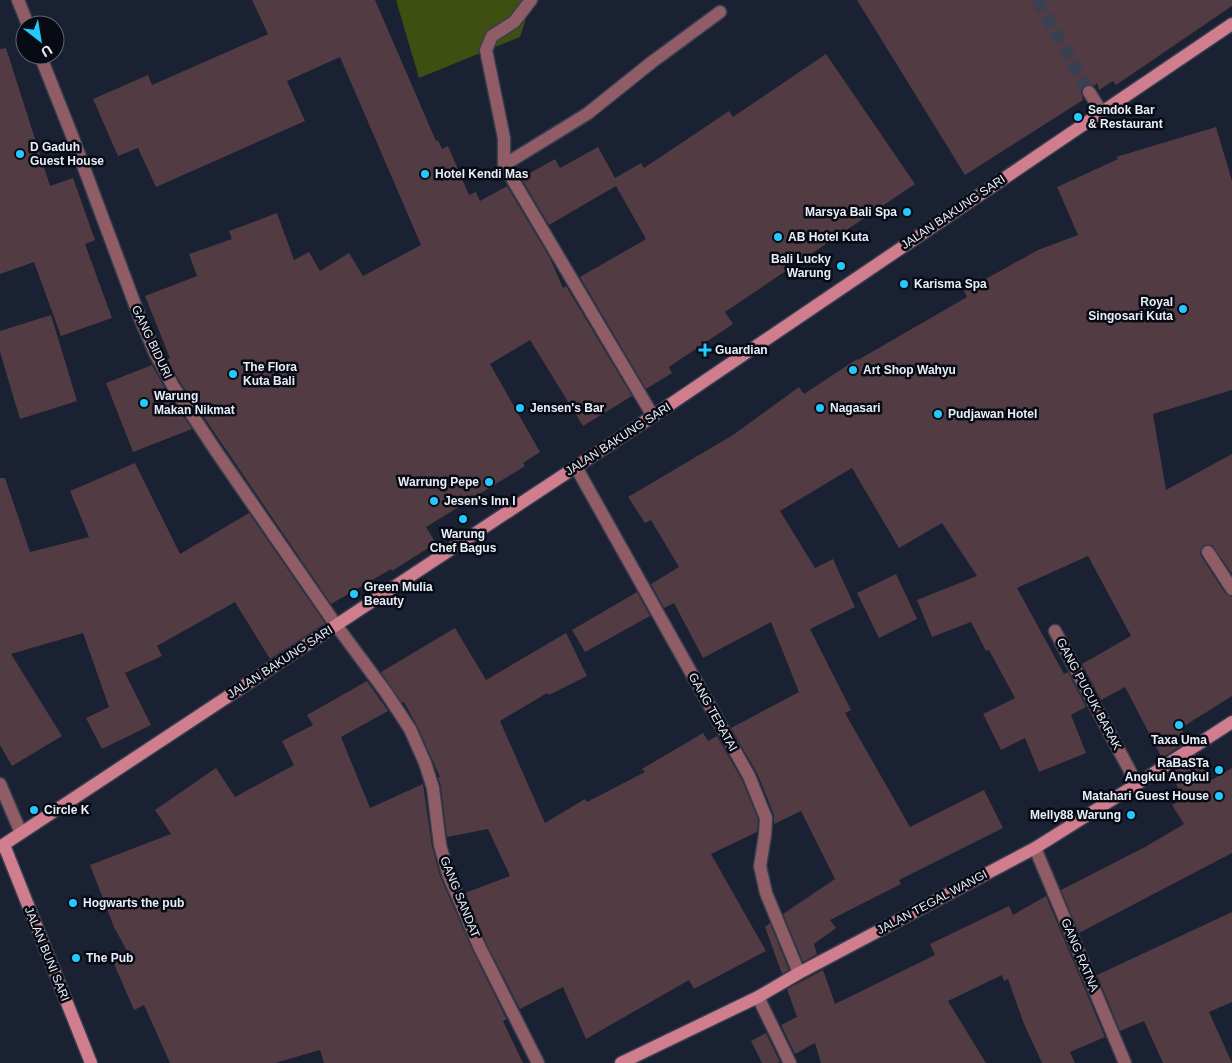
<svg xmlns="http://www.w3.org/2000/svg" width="1232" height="1063" viewBox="0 0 1232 1063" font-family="Helvetica,sans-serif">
<rect width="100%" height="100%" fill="#192133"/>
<path fill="#3e4f11" d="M396 0H532L520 37 419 78Z"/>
<path fill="#523b43" d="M252 0H375L436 141 438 140 442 149 448 146 469 195 476 192 480 201 507 186 550 258 563 288 566 286 632 396 583 426 530 340 490 364 540 452 523 463 525 466 426 527 436 543 392 571 391 569 331 604 180 382 167 359 170 358 145 296 197 276 189 254 232 239 229 231 277 213 294 260 309 252 320 271 349 253 363 276 421 245 340 57 287 81 305 121 156 187 138 148 118 156 93 99 148 75 152 85 268 34Z
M857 0H1232V6L1116 85 1113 81 1099 90 1097 83 1094 86 1089 84 1084 85 1081 92 1083 100 965 175Z
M6 48 50 186 73 178 95 240 85 244 112 318 61 336 34 262 0 274V49Z
M826 54 915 184 725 312 733 324 669 367 672 373 646 389 580 277 646 239 616 186 549 225 521 178 555 159 560 168 598 147 615 178 641 163 644 168 729 111 733 117Z
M1216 127 1232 181V390L1153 414 1166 490 1232 454V574L1212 545H1204L1200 552 1201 556 1225 593 1232 597V696L1181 728 1188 741 1162 758 1125 687 1101 700 1082 664 1131 636 1088 556 1017 588 1064 674 1068 672 1086 707 1071 715 1086 753 1039 772 1025 738 1001 750 983 714 1015 698 989 650 986 651 971 622 932 637 917 600 977 576 942 523 899 548 852 468 780 511 815 568 833 559 855 607 810 629 851 710 845 713 910 827 984 790 1003 828 899 880 901 884 830 920 836 928 814 944 817 954 803 962 783 914 835 879 801 811 774 824V815L757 773 731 728 799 692 771 622 703 658 674 603 664 608 651 584 679 567 651 520 645 523 628 497 733 435 799 387 804 394 857 359 858 360 967 297 964 291 1038 250 1078 235 1057 187 1118 159 1116 157Z
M51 315 77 401 20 419 0 352V331Z
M152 365 166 390 192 429 133 452 106 383Z
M135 463 180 554 249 513 325 623 270 659 235 602 157 646 162 656 125 673 151 725 102 749 86 718 109 707 83 633 11 654 62 736 12 766 0 745V478H5L30 552 89 537 70 491Z
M896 574 917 619 879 638 857 593Z
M637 592 650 616 585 652 572 630Z
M455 628 486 680 566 633 587 676 549 695 547 693 500 721 545 823 585 799 587 802 645 772 642 769 703 733 708 741 717 736 742 780 758 819 757 832 711 854 766 951 694 989 689 980 586 1039 563 987 520 1009 486 943 465 893 510 876 488 829 447 837 441 787 438 777H440L417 726 404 702 402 703 381 672Z
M367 681 388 711 341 737 370 808 423 784 432 846 440 876 472 949 506 1018 507 1019 503 1021 523 1063H324L320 1050 275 1063H170L144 1005 134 1010 111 957 127 951 114 927 90 865 171 834 155 810 216 768 235 797 294 765 282 741 313 725 307 715Z
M1196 755 1210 781 1232 768V853L1079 933 1061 890 1145 847 1184 824 1172 805 1183 798 1170 772Z
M1046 896 1105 1037 1070 1052 1075 1063H1042L1024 1024 1008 979 1004 981 1002 975 948 1001 986 1063H821L815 1043 795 1054 781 1025 797 1017 787 989 823 970 835 1004 935 955 930 944 1009 906 1013 915Z
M1232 912V1002L1209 1012 1232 1063H1163L1144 1021 1120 1031 1097 975Z
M770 923 789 970 782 974 765 927Z
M766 1033 780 1062 777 1063H762L751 1041Z"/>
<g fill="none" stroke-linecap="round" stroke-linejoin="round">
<path stroke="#384051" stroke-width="12" stroke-dasharray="12 6" stroke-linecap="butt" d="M1037 0 1089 92"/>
<g stroke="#363e4f" stroke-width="15">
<path id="minor" d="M18 0 28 25
M531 0 514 22 492 36 486 50 504 138V165L587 114 652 62 720 12
M40 55 71 133 140 318 156 355 173 386 218 454 336 625 385 691 410 729 425 763 433 788 440 845 448 874 479 946 538 1063
M1089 92 1101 111
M504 165 653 416
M576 467 749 776 766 818 765 835 760 866 766 893 799 973
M1208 552 1232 589
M1055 631 1137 784
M0 784 21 833
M1035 848 1125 1063
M758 997 790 1063"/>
</g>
<g stroke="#363e4f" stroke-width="15">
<path id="secondary" d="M4 845 91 1063
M0 847 653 416 1232 24
M621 1063 758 997 799 973 1035 848 1137 784 1232 722"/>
</g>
<use href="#minor" stroke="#905d66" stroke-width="12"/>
<use href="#secondary" stroke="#d07e8d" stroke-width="12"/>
</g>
<g fill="#24c9fe" stroke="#080b13" stroke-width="2">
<circle cx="1078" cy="117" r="5"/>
<circle cx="20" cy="154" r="5"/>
<circle cx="425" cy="174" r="5"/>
<circle cx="907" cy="212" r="5"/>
<circle cx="778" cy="237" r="5"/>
<circle cx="841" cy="266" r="5"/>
<circle cx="904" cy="284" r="5"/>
<circle cx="1183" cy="309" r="5"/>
<path d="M702.5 342.5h5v5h5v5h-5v5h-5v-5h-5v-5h5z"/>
<circle cx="853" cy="370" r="5"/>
<circle cx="233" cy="374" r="5"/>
<circle cx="144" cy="403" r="5"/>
<circle cx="520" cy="408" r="5"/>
<circle cx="820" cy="408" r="5"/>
<circle cx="938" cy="414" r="5"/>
<circle cx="489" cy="482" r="5"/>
<circle cx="434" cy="501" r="5"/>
<circle cx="463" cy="519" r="5"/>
<circle cx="354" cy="594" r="5"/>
<circle cx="1179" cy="725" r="5"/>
<circle cx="1219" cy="770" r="5"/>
<circle cx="1219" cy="796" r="5"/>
<circle cx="34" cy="810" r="5"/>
<circle cx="1131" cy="815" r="5"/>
<circle cx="73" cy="903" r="5"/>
<circle cx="76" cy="958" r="5"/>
</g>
<g text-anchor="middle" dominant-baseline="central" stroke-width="5" stroke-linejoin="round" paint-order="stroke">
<g font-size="12" font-weight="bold" fill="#e7edf9" stroke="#080b13" text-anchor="start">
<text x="1088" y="110">Sendok Bar<tspan x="1088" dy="14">&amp; Restaurant</tspan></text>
<text x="30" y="147">D Gaduh<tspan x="30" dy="14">Guest House</tspan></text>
<text x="435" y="174">Hotel Kendi Mas</text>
<text x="897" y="212" text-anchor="end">Marsya Bali Spa</text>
<text x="788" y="237">AB Hotel Kuta</text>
<text x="831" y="259" text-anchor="end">Bali Lucky<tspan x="831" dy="14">Warung</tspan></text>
<text x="914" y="284">Karisma Spa</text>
<text x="1173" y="302" text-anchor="end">Royal<tspan x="1173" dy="14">Singosari Kuta</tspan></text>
<text x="715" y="350">Guardian</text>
<text x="243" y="367">The Flora<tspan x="243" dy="14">Kuta Bali</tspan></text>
<text x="863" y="370">Art Shop Wahyu</text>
<text x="154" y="396">Warung<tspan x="154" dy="14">Makan Nikmat</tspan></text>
<text x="530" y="408">Jensen's Bar</text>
<text x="830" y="408">Nagasari</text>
<text x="948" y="414">Pudjawan Hotel</text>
<text x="479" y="482" text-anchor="end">Warrung Pepe</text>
<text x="444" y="501">Jesen's Inn I</text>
<text x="463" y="534" text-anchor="middle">Warung<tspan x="463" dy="14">Chef Bagus</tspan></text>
<text x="364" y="587">Green Mulia<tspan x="364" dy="14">Beauty</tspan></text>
<text x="1179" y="740" text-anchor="middle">Taxa Uma</text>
<text x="1209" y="763" text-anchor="end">RaBaSTa<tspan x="1209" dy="14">Angkul Angkul</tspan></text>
<text x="1209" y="796" text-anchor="end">Matahari Guest House</text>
<text x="44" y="810">Circle K</text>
<text x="1121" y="815" text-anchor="end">Melly88 Warung</text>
<text x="83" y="903">Hogwarts the pub</text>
<text x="86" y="958">The Pub</text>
</g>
<g font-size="12" fill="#e7edf9" stroke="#080b13">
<text transform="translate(953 212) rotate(-34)">JALAN BAKUNG SARI</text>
<text transform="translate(152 342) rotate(65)">GANG BIDURI</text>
<text transform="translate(618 439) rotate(-33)">JALAN BAKUNG SARI</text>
<text transform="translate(280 662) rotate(-33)">JALAN BAKUNG SARI</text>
<text transform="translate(1089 694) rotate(62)">GANG PUCUK BARAK</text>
<text transform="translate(713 712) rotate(61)">GANG TERATAI</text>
<text transform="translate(460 897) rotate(68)">GANG SANDAT</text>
<text transform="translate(932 902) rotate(-28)">JALAN TEGAL WANGI</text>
<text transform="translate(47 954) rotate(68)">JALAN BUNI SARI</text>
<text transform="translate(1080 955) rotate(67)">GANG RATNA</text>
</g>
</g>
<g transform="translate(40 40) rotate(149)"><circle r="24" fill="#080b13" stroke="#61656f"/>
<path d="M0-4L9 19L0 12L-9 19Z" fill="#24c9fe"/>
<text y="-8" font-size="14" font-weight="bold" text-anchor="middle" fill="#e7edf9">U</text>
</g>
</svg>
